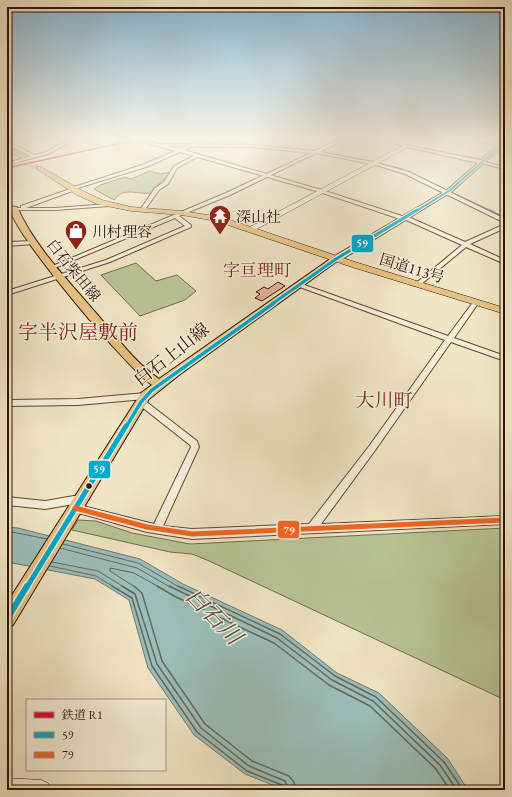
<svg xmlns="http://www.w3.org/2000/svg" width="512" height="797" viewBox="0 0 512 797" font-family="'EB Garamond','Noto Serif JP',serif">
<rect width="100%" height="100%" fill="#f0e5c5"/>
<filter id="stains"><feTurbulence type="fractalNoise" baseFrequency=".005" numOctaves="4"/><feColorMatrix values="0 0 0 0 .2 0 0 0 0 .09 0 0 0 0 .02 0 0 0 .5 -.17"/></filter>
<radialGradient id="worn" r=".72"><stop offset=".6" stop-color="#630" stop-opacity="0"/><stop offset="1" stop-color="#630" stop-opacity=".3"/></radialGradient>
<path fill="#b8c596" stroke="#746c4e" d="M150 171 160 174 172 172C166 179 156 184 152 193 137 195 125 186 114 200L94 189 100 185 125 177 131 179Z
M136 263 156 281 177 275 196 291 185 300 140 316 101 275Z
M78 520 96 521 132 533 190 544 505 528V700L207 560 192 554 170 552 72 530Z"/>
<path fill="#9bbeb9" stroke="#707971" d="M7 527 18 528 140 559 183 584 282 630 337 673 379 693 448 759 468 790H285L245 774 194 735 148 668 129 600 95 579 7 562Z"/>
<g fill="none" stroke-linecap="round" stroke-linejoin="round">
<path stroke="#66685f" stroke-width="1" d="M7 531 47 539
M63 544 138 563 179 587
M60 548 137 568 170 587
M52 562 98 571 124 587
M50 566 96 576 114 587
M135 587 110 571V568L134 573 159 587"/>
<path stroke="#66685f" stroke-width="1.5" d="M112 586 132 598 152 666 197 732 247 771 282 785 284 790
M122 586 135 594 157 664 201 728 249 766 285 781 289 790
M134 586 142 593 162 661 205 724 252 761 289 776 294 782 295 790
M157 586 176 597 274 643 329 685 370 706 436 769 450 790
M169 586 277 638 332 680 373 701 440 765 457 790
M178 586 280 634 335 676 376 697 444 762 463 790"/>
<path stroke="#707971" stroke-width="1.5" d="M234 139 247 145
M274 147 307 150
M322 152 379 163 401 169 491 211"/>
<path stroke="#707971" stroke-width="2" d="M489 210 505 218"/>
</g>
<path fill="#e9b498" stroke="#301205" d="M278 282 285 286 262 301 255 298 260 294 256 292 264 287 268 289Z"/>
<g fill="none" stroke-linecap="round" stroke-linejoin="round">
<path stroke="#d3c5a8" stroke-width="7" stroke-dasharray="7 3.5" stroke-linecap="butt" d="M22 157 39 168"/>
<g stroke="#604735" stroke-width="2">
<path id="minor" d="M70 139H76L48 154 7 165V163L30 156 7 144V141L34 155 46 152Z
M339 139H345L320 152 377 163 409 172 505 219V223L405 174 376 165 316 153 230 195 179 216 191 225V227L110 262 7 295V291L106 260 185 226 175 218 55 268 50 267 226 193 311 153 252 147 158 146 157 144 252 145 315 151Z
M407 139H413L403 145H401V143Z
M470 139H479L503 146 501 147Z
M196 155 199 156 177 168 168 184 159 190 144 211H140V210L155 188 164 182 174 166Z
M481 161 505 167V169L481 163Z
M73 188H75V190L26 208H55L109 204 111 205 109 206 55 210H14L12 209 14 208H21V206Z
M322 190 402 216H406L465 242 505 224V228L470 244 505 260V264L466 247 419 286H415V284L462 245 404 219H400L320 192V190Z
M32 241 34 242V244L7 246V242Z
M299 283 448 336 474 301H478L479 302 454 338 505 356V361L451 342 376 449 321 524 505 516V524L192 539 147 532 75 512 72 511 70 508 72 505 74 504 45 509 7 505V497L45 501 74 496 82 498 84 501 82 504 79 505 154 524 191 447 190 445 138 404 137 402 141 399 144 400 197 441 199 447 163 526 192 529 309 524 370 445 445 340 297 286V284Z
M145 393 149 396 145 399 78 405 7 406V400L78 399Z"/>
</g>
<g stroke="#604735" stroke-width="2">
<path id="tertiary" d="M132 139C148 139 162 147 178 148 186 149 196 139 207 139L184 150 325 191 320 192 180 152 146 167 71 190V188L142 165 175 151Z
M503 141H505V144L451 192 339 261H333V257L447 190 478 163 407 147 405 145 481 160Z"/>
</g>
<g stroke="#301205" stroke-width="1">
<path id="secondary" d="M378 139H388L410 146 253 231 246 229 402 146Z
M7 778 41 780 48 783 51 790H7Z"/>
</g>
<g stroke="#301205" stroke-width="2">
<path id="primary" d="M7 206 17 207C35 247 67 279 95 312 115 335 134 362 159 379L333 257H339L340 259 179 375 149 399 13 625 7 628V603L141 393 152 385C128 369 15 235 11 211L7 210Z"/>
</g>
<g stroke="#301205" stroke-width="1">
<path id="trunk" d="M7 145 24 156V158H20L7 150Z
M37 167H41L83 191 102 200 131 207 182 211 221 217 358 263 505 308V314L352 267 216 221 182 215 131 211 97 204 77 195 37 169Z"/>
</g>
<use href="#minor" fill="#f5eed9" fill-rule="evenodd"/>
<use href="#tertiary" fill="#f5eed9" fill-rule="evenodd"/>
<use href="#secondary" fill="#f5eed9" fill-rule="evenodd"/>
<use href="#primary" fill="#e8c282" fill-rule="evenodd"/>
<use href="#trunk" fill="#e8c282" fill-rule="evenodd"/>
<g stroke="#f5eed9" stroke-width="3.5">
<path id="bus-1-far4" d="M416 211 449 191 505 142"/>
</g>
<g stroke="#f5eed9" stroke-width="5">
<path id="bus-1-far3" d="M272 304 336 259 417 210"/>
</g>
<g stroke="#f5eed9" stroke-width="6">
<path id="bus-1-far2" d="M126 427 141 402 152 390 274 303"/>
</g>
<g stroke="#f5eed9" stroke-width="8">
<path id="bus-1-far1" d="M27 587 126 426"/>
</g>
<g stroke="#f5eed9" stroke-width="10">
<path id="bus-1" d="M7 619 27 586"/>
</g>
<g stroke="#f5eed9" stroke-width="8">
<path id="bus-2" d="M75 508 147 527 192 534 505 520"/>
</g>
<use href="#bus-1-far4" stroke="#00a9ce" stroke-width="2"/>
<use href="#bus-1-far3" stroke="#00a9ce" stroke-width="3"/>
<use href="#bus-1-far2" stroke="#00a9ce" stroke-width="3.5"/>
<use href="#bus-1-far1" stroke="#00a9ce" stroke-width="5"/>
<use href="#bus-1" stroke="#00a9ce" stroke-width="6"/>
<use href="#bus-2" stroke="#f26522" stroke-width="5"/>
<g stroke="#f5eed9" stroke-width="3">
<path id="rail-1" d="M136 139H142L7 169V167Z"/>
</g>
<use href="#rail-1" fill="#e4002b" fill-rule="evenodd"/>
</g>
<linearGradient id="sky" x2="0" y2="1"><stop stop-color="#89b8d5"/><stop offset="0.55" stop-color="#f8f3e5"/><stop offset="1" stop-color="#f8f3e5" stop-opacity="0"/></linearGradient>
<rect width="512" height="251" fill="url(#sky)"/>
<defs>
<g id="temple-pin" transform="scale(1.15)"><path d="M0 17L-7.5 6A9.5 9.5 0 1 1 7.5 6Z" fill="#8f2418" stroke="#f5eed9"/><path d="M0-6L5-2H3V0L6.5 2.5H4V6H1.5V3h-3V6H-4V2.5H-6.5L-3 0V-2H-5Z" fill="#fff"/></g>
<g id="shop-pin" transform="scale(1.15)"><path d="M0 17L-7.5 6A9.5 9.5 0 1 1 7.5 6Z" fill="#8f2418" stroke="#f5eed9"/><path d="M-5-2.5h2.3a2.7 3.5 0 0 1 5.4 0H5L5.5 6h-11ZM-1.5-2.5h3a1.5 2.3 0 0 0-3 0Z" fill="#fff"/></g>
</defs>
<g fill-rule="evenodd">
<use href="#temple-pin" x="220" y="216"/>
<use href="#shop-pin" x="76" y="231"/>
</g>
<circle fill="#301205" stroke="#f5eed9" stroke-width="1.5" cx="89" cy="486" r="3.5"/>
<g text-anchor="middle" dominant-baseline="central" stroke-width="3" stroke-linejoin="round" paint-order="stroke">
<g font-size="15" fill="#301205" stroke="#f5eed9" text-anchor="start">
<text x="236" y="216">深山社</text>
<text x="92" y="231">川村理容</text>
</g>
<g font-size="15" fill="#301205" stroke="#f5eed9">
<text transform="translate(412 268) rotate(17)">国道113号</text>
<text transform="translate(74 270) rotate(51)">白石柴田線</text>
</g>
<g font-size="17" fill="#7a1f14" stroke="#f5eed9">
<text x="257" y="270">字亘理町</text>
</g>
<g font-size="18" fill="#301205" stroke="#f5eed9">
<text transform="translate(171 354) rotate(-38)">白石上山線</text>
</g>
<g font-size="19" fill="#7a1f14" stroke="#f5eed9">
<text x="384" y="400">大川町</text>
</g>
<g font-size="20" fill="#7a1f14" stroke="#f5eed9">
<text x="78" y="332">字半沢屋敷前</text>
</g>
<g font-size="23" font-style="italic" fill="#554e44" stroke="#f5eed9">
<text transform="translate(214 616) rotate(46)">白石川</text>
</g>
</g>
<g stroke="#f5eed9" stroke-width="1.5">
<rect x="351" y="234" width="23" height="19" rx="4" fill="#00a9ce"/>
<rect x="88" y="460" width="23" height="19" rx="4" fill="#00a9ce"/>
<rect x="277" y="520" width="23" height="19" rx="4" fill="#f26522"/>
</g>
<g font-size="11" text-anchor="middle" font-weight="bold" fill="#fff">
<text x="362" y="247">59</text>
<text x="99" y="473">59</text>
<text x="289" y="534">79</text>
</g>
<rect width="512" height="797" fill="none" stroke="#f0e5c5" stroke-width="24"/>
<rect x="8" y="8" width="496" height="781" fill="none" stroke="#301205" stroke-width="2"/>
<rect x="12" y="12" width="488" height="773" fill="none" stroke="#301205"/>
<rect x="26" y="699" width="140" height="72" fill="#f5eed9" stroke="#a69684"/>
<rect x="34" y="712" width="20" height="6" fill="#e4002b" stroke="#a69684"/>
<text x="62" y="719" font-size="12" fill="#301205">鉄道 R1</text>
<rect x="34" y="732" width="20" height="6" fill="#00a9ce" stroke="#a69684"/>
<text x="62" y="739" font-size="12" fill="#301205">59</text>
<rect x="34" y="752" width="20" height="6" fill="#f26522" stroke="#a69684"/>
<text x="62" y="759" font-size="12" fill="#301205">79</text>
<rect width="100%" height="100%" filter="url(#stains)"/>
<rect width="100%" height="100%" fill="url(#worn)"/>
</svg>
